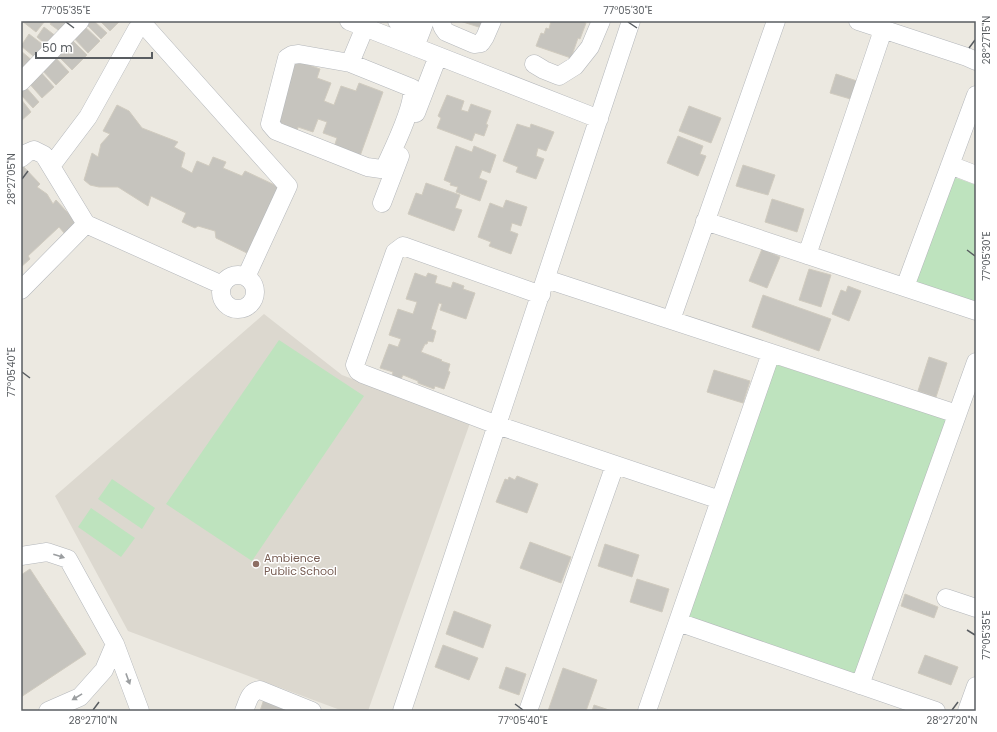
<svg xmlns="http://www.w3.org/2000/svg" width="997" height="732" viewBox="0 0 997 732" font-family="Poppins,sans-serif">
<rect width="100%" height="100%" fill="#ece9e1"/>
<path fill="#dcd8cf" d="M264 314 342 375 470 423 368 711H343L128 631 55 496Z"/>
<path fill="#bee3be" d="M951 176 976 185V304L913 283Z
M279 340 364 396 252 561 166 504Z
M772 363 950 421 857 677 685 618Z
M112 479 155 508 142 529 98 499Z
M91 508 135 538 121 557 78 527Z"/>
<path fill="#c6c4be" stroke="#d0cbbf" d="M22 21H45L36 32Z
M52 21H76L65 35 50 24Z
M85 21H94L107 33 101 39 84 22Z
M100 21H120L110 31Z
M460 21H488L485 29Z
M551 21 557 22V21H585L584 22 586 23 580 39 578 38 571 58 536 46 541 33 544 34 546 28 549 29Z
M82 24 100 41 88 53 71 35Z
M44 27 57 37 49 47 37 37Z
M29 34 46 47 37 59 21 46Z
M68 36 87 55 72 70 53 51Z
M21 51 34 62 21 78Z
M53 55 69 72 56 85 39 67Z
M295 60 320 69 317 78 331 83 324 101 334 105 341 86 356 91 359 83 383 92 360 156 334 147 337 138 323 133 327 122 318 119 313 132 298 127 297 132 272 123Z
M39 70 54 87 42 98 27 81Z
M836 74 860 82 854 100 830 93Z
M24 85 39 102 33 108 21 95V88Z
M447 95 464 101 461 110 468 112 471 104 491 111 486 124 488 125 484 136 475 133 472 141 437 128 441 118 438 116Z
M21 99 31 112 21 121Z
M117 105 129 111 142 128 178 142 174 147 185 153 181 167 192 173 197 161 209 166 213 157 226 162 223 168 242 176 245 171 281 188 249 254 216 238 215 231 198 226 195 228 182 222 186 213 151 196 148 206 118 187H99L90 185 84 180 92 153 98 157 101 144 110 134 103 131Z
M689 106 721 118 711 143 679 131Z
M517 124 530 128 531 124 554 132 546 151 538 148 536 156 544 159 536 179 516 172 518 167 503 161Z
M678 136 703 146 700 154 706 156 698 176 667 163Z
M456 146 472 152 474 146 496 155 490 173 482 170 479 178 487 181 480 201 456 192 458 187 450 185 451 183 444 180Z
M21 164 40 184 37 187 47 194 53 204 56 200 77 223 65 234 59 227 28 256 30 259 21 267Z
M743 165 775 175 768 195 736 186Z
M426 183 460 195 455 208 462 210 454 231 408 214 416 193 422 195Z
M772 199 804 209 797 232 765 222Z
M506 200 527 207 521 226 512 223 510 231 518 234 511 254 489 246 491 242 478 237 490 203 503 208Z
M762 249 780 257 767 288 749 281Z
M809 269 831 275 821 307 799 300Z
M415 273 426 277 428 273 437 276 435 283 451 288 453 282 464 286 463 289 475 293 466 319 440 310 442 304 439 303 431 329 436 331 433 342 428 341 427 344H425L421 352 442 360 441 361 450 364 448 371 450 372 444 389 435 386 434 389 418 383V381L403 375 401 379 392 376 393 372 380 368 389 344 398 347 401 339 389 335 398 309 413 314 417 302 406 299Z
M848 286 861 291 849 321 832 314 841 290 846 292Z
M763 295 831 319 819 351 752 327Z
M929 357 947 363 936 397 918 391Z
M714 370 750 381 743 403 707 392Z
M517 476 538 484 527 513 496 502 505 479 508 480 509 477 515 480Z
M530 542 571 557 561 583 520 568Z
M605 544 639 555 632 577 598 566Z
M30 569 86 654 21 697V575Z
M637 579 669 589 662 612 630 602Z
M905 594 938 607 934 618 901 606Z
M454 611 491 625 483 648 446 634Z
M443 645 478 658 469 680 435 667Z
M925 655 958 667 951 685 918 673Z
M506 667 526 674 519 695 499 688Z
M563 668 597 680 586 711H548Z
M264 699 290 711H260Z
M594 705 612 711H592Z"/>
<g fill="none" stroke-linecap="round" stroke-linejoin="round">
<g stroke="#b4b7bb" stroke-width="19">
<path id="minor" d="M349 21 599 119
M397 21 421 30
M442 21C441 26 443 28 446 32L474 44 481 43 485 37 492 21
M858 21 967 57 976 61
M415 47 425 21
M350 63 299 54 292 55 287 58 270 124 276 131 367 167 381 169 385 167C393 149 415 106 412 88L350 63 365 27
M534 64 544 70 559 76 575 66 590 47 601 21
M21 82 80 21
M416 113 438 56
M21 158 27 153 34 150 44 155 86 224 222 285
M950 165 976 175
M51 166 88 117 137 29 146 27 288 186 246 277
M382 203 400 156
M705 221 976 311
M807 255 883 30
M221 292a17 17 0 1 1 34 0a17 17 0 1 1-34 0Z
M546 279 957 414
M905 287 976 95
M21 290 86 224
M541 295 403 246 395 252 355 365 358 371 363 374 497 425 720 500
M671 320 776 21
M21 556 47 552 68 559 115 644 140 711
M946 598 976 608
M678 622 936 711
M860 685 976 362
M48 711 80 697 104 670 115 644
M244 711C248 702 249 691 260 690L312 711
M402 711 631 21
M528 711 615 465
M647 711 771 353
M967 711 976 686"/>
</g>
<use href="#minor" stroke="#fff" stroke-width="18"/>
</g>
<defs><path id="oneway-solid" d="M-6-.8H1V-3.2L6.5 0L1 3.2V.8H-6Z"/></defs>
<g fill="#9b9ea0">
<use href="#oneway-solid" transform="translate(59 556) rotate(18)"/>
<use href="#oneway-solid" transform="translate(128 679) rotate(70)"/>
<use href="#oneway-solid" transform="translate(77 697) rotate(149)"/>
</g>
<path fill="none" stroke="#595d61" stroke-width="1.5" d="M66 22 74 28M628 22 637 28M969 48 975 40M22 179 28 171M967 250 975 256M22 372 30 378M967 630 975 635M515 704 523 710M93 710 99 702M952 710 958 702"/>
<circle fill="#8d6e63" stroke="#fff" stroke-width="1.5" cx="256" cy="564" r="4"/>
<g text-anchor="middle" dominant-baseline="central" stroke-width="3" stroke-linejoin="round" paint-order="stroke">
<g font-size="11" fill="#785e54" stroke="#fff" text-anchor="start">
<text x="264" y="558">Ambience<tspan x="264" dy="13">Public School</tspan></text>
</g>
</g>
<rect width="997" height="732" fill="none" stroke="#ffffff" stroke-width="44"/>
<path d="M36 52v6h116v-6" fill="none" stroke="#595d61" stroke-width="2"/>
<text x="42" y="52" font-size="12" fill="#595d61" stroke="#ffffff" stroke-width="3" paint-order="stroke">50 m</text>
<rect x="22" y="22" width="953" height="688" fill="none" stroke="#595d61" stroke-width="1.5"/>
<g font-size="10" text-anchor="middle" fill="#595d61">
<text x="66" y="14">77°05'35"E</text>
<text x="628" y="14">77°05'30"E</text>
<text transform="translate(986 40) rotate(-90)" y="4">28°27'15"N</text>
<text transform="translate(11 179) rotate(-90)" y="4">28°27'05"N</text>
<text transform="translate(986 256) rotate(-90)" y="4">77°05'30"E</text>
<text transform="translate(11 372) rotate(-90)" y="4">77°05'40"E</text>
<text transform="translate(986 635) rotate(-90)" y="4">77°05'35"E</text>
<text x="93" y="724">28°27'10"N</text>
<text x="523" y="724">77°05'40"E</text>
<text x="952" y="724">28°27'20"N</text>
</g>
</svg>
